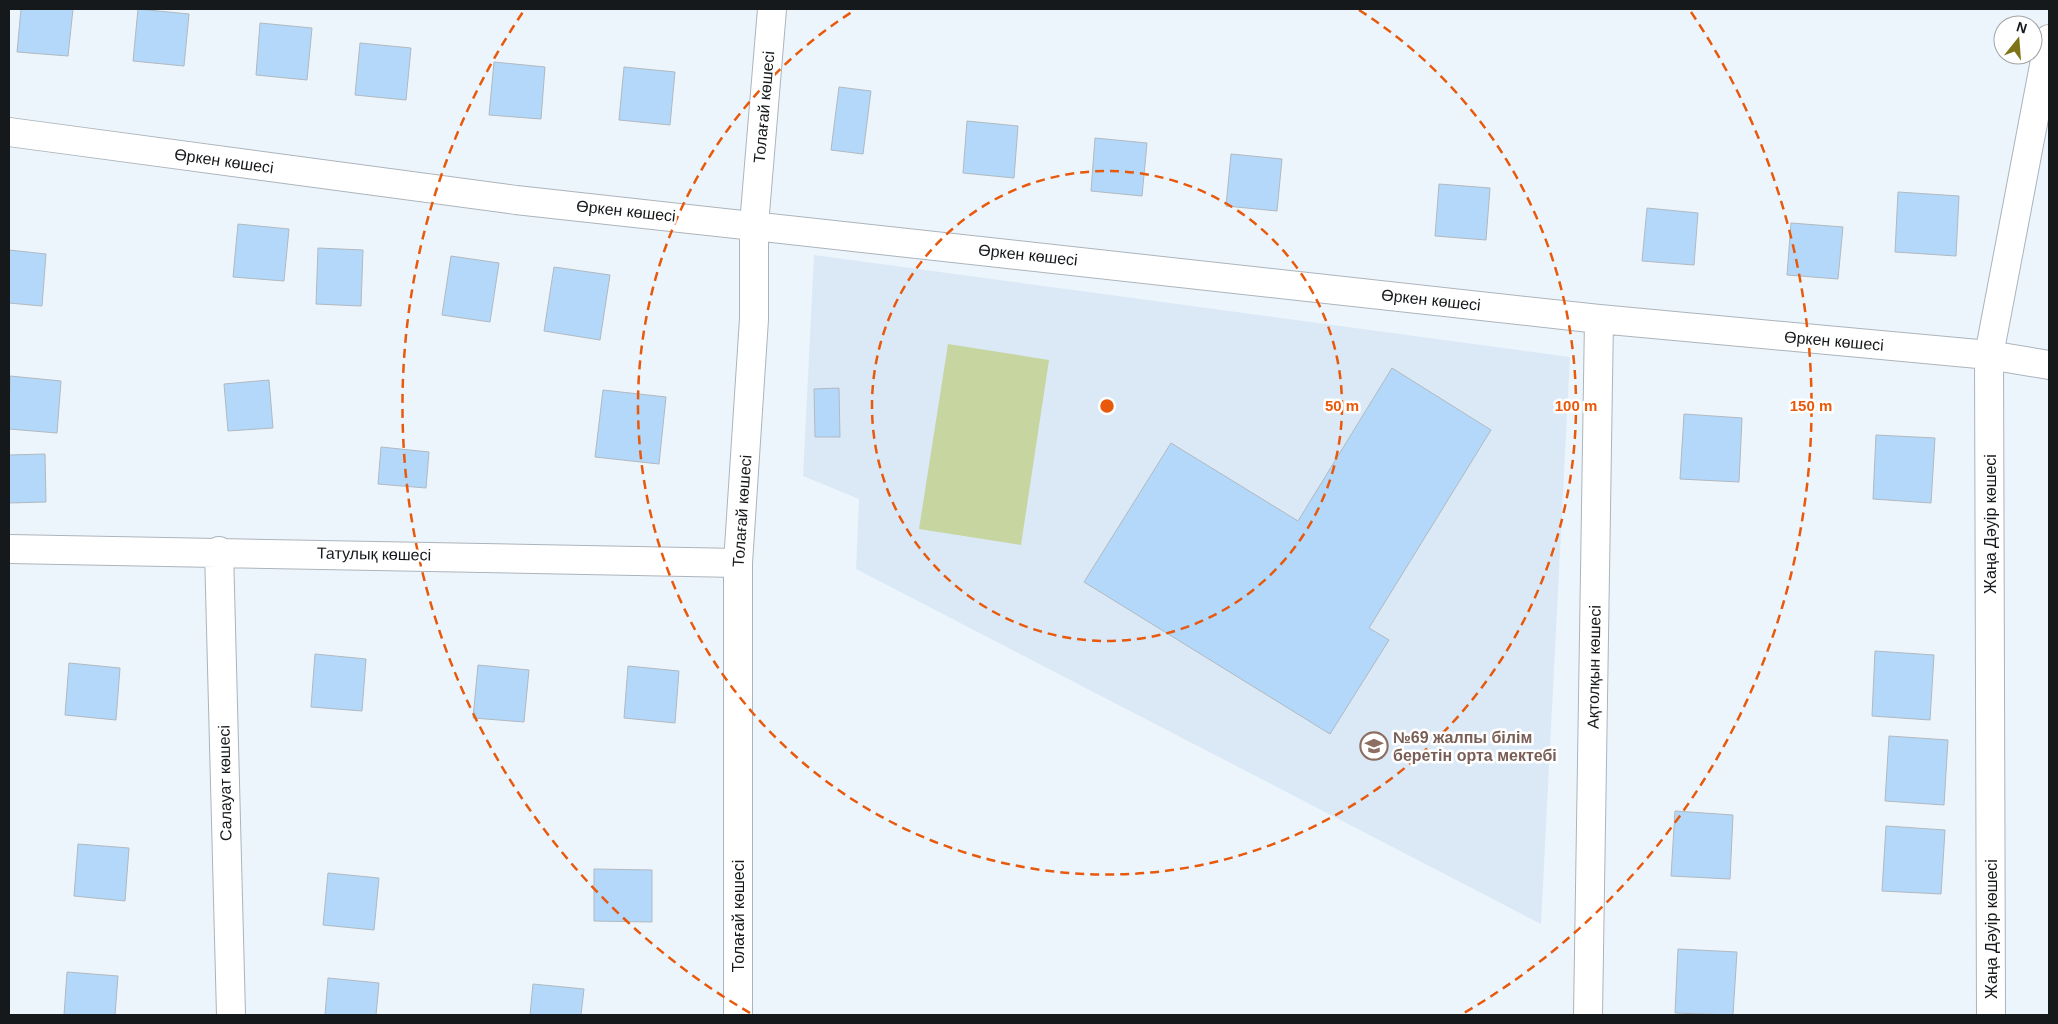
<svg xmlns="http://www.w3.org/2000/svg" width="2058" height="1024" viewBox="0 0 2058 1024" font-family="Arial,sans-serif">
<rect width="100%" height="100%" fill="#edf5fc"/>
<path fill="#dbe9f7" d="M814 255 1570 357 1541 924 856 569 859 499 803 476Z"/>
<path fill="#c7d5a1" d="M948 344 1049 360 1021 545 919 529Z"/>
<path fill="#b3d8fa" stroke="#b1b9c0" d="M21 9H73L68 56 17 52Z
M138 9 189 14 184 66 133 61Z
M260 23 312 28 307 80 256 75Z
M360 43 411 48 406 100 355 95Z
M494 62 545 67 541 119 489 115Z
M624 67 675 72 670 125 619 120Z
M839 87 871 91 863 154 831 150Z
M967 121 1018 126 1014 178 963 173Z
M1095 138 1147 143 1142 196 1091 191Z
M1231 154 1282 159 1277 211 1226 206Z
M1439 184 1490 188 1486 240 1435 236Z
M1898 192 1959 196 1956 256 1895 252Z
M1647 208 1698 213 1694 265 1642 261Z
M1791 223 1843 227 1838 279 1787 275Z
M238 224 289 229 284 281 233 277Z
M318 248 363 250 361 306 316 304Z
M9 250 46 254 42 306 9 303Z
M451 256 499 263 490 322 442 315Z
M554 267 610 275 600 340 544 331Z
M1392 368 1491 430 1369 628 1389 640 1330 734 1084 582 1171 443 1298 521Z
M10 376 61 381 57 433 9 429Z
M269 380 273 428 228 431 224 384Z
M839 388 840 437H815L814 389Z
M603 390 666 397 659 464 595 457Z
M1684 414 1742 418 1739 482 1680 479Z
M1876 435 1935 438 1931 503 1873 499Z
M381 447 429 452 426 488 378 484Z
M45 454 46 502 9 503V455Z
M1875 651 1934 655 1930 720 1872 716Z
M315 654 366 659 362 711 311 707Z
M69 663 120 668 116 720 65 715Z
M478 665 529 670 524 722 473 718Z
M628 666 679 671 675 723 624 718Z
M1889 736 1948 740 1944 805 1885 801Z
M1675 811 1733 815 1730 879 1671 876Z
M1886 826 1945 830 1941 894 1882 891Z
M78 844 129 848 125 901 74 896Z
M594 869 652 870V922L594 921Z
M328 873 379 878 374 930 323 925Z
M1678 949 1737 952 1733 1015 1675 1013Z
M67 972 118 976 115 1015H64Z
M328 978 379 983 376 1015H325Z
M533 984 584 989 581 1015H530Z"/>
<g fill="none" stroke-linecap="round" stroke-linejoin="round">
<g stroke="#acb4bb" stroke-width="30">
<path id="minor" d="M9 132 516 200 1599 319 1989 355 2049 365
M9 549 738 563
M219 551 231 1015
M738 1015V563L754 319V225L772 9
M1588 1015 1599 319
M1991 1015 1989 355 2049 39"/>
</g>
<use href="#minor" stroke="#fff" stroke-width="28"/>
</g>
<g fill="none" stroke="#e8590c" stroke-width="2.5" stroke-dasharray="9 6">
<circle cx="1107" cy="406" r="235"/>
<path d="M1359 10A469 469 0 1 1 855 10"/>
<path d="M750 1013A704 704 0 0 1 523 12M1691 12A704 704 0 0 1 1464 1013"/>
</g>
<defs>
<g id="school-ring" transform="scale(1.4375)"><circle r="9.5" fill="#fff" stroke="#8d6e63" stroke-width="1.5"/><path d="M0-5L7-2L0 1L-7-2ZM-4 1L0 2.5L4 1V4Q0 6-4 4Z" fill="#8d6e63"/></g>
</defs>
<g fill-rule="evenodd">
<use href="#school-ring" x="1374" y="746"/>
</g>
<g text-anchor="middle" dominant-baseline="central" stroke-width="5" stroke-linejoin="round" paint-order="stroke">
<g font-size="16" fill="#16191b" stroke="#fff">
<text transform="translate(764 107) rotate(-85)">Толағай көшесі</text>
<text transform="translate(224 161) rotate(8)">Өркен көшесі</text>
<text transform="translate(626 211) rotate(6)">Өркен көшесі</text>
<text transform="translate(1028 255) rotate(6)">Өркен көшесі</text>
<text transform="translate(1431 300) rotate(6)">Өркен көшесі</text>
<text transform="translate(1834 341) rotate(5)">Өркен көшесі</text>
<text transform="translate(742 511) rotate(-86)">Толағай көшесі</text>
<text transform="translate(1990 524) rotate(-90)">Жаңа Дәуір көшесі</text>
<text transform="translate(374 554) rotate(1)">Татулық көшесі</text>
<text transform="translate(1594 667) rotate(-89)">Ақтолқын көшесі</text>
<text transform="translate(225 783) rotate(-91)">Салауат көшесі</text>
<text transform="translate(738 916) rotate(-90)">Толағай көшесі</text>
<text transform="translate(1991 929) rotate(-90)">Жаңа Дәуір көшесі</text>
</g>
<g font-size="16" font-weight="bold" fill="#785e54" stroke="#fff" text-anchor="start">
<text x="1393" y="737">№69 жалпы білім<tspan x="1393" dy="18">беретін орта мектебі</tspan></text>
</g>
</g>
<circle cx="1107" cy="406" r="8" fill="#e8590c" stroke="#fff" stroke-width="2.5"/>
<g font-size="15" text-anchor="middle" font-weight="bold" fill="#e8590c" stroke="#fff" stroke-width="5" stroke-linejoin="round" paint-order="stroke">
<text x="1342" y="411">50 m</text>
<text x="1576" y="411">100 m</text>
<text x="1811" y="411">150 m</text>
</g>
<rect width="2058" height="1024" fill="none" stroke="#16191b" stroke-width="20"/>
<g transform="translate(2018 40) rotate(17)"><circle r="24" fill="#ffffff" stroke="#a2a3a4"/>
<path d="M0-4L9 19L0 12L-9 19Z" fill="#7e7417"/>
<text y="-8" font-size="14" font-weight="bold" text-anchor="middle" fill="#16191b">N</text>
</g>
</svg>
